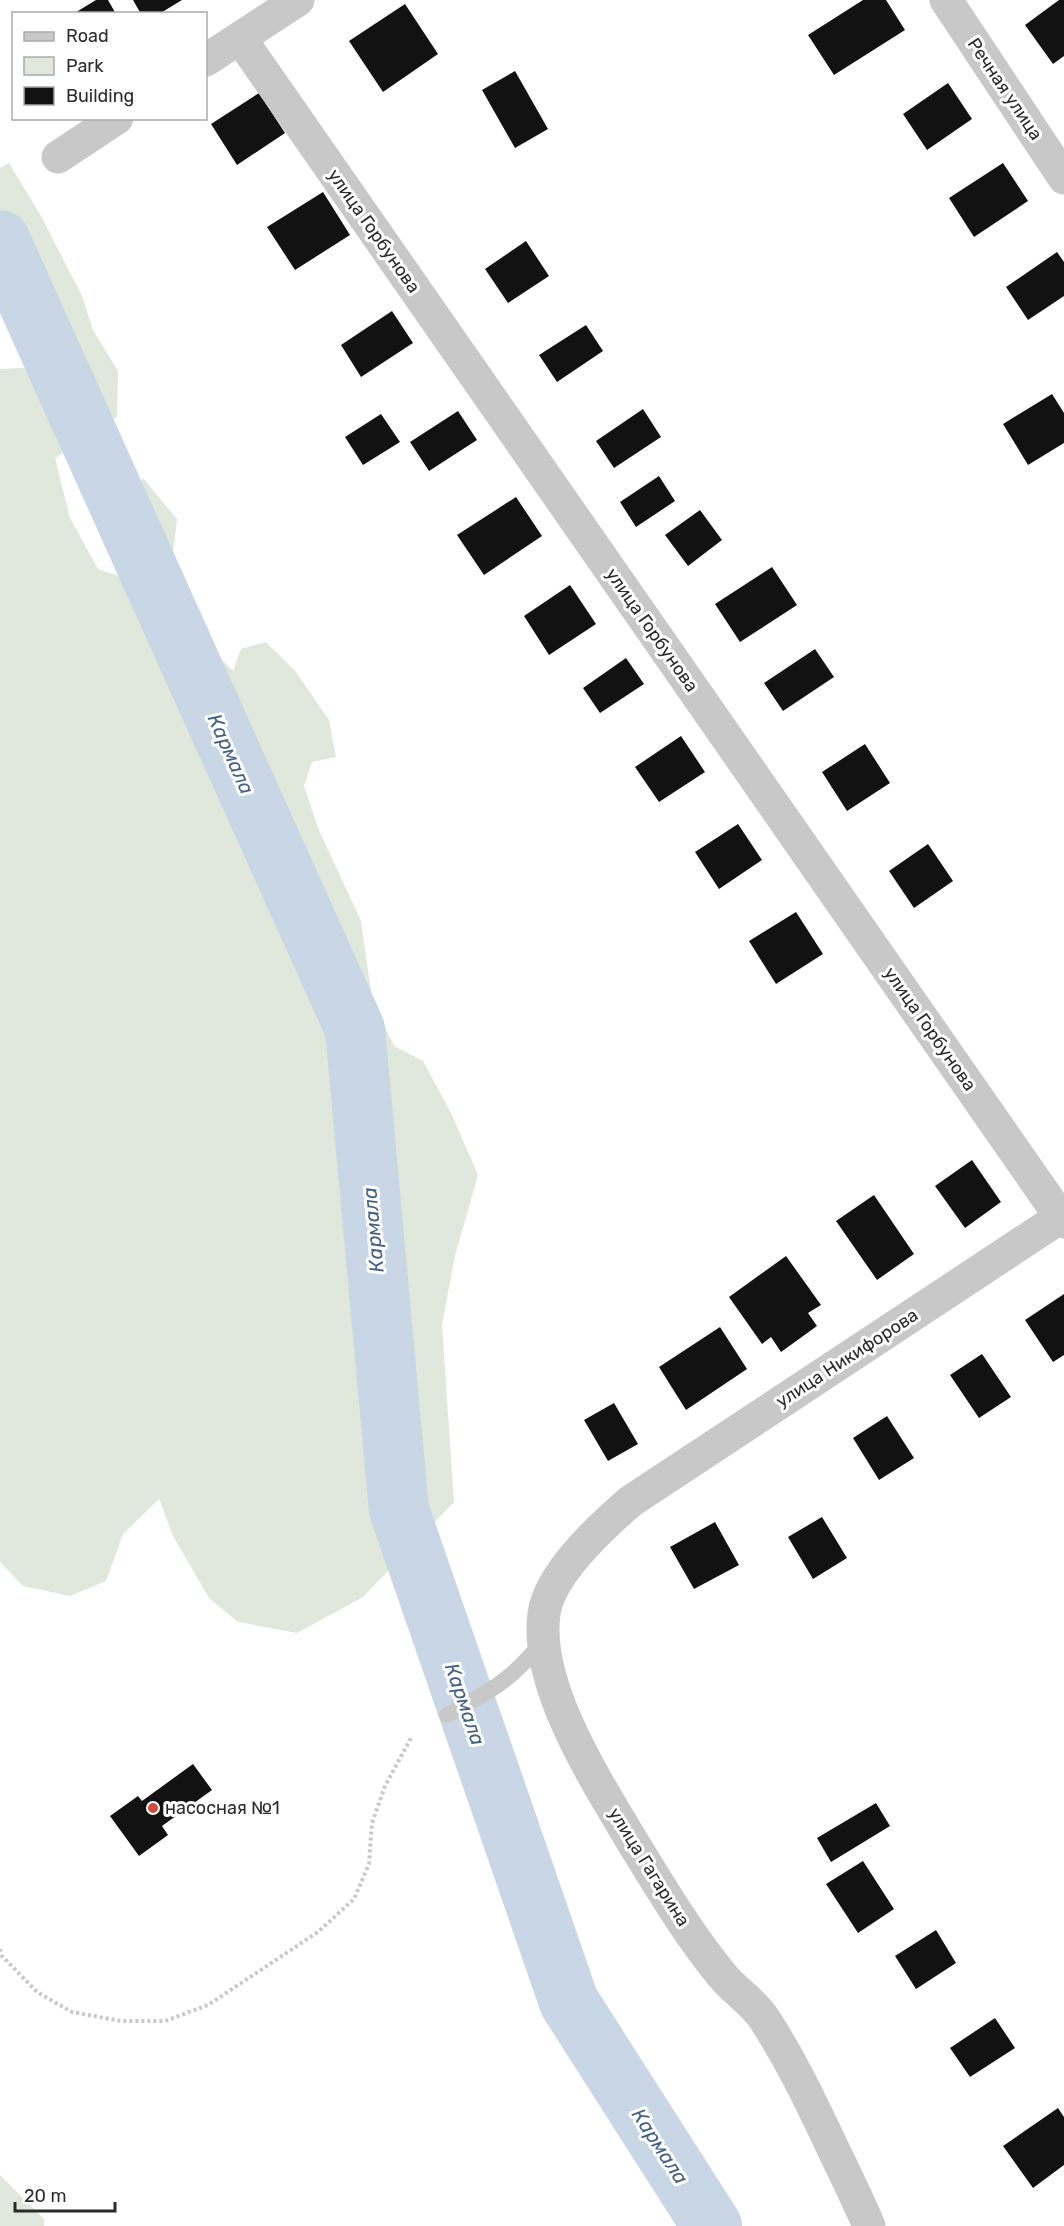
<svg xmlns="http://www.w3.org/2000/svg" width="1064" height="2226" viewBox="0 0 1064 2226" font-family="Rubik,sans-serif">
<rect width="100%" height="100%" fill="#fff"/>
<path fill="#dfe8da" d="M9 163 41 216 82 296 93 330 118 371 117 417 55 458 70 518 98 569 128 579 133 495 143 478 177 519 172 562 207 645 233 671 241 649 266 642 296 672 329 720 336 757 312 762 304 786 318 828 361 921 372 999 394 1046 423 1061 452 1115 478 1175 455 1256 442 1325 454 1502 363 1597 297 1633 238 1622 209 1598 173 1536 159 1499 123 1534 106 1581 70 1596 23 1586 0 1562V369L38 367 0 269V168Z
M0 2175 44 2219V2226H0Z"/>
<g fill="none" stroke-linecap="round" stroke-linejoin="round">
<path stroke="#c8d6e6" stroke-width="60" d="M0 240 355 1029 399 1510 569 2002 712 2226"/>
</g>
<path fill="#121212" d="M96 0H108L116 14H73Z
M133 0H182L159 14H141Z
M863 0H886L905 30 834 75 808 35Z
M1059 0H1064V56L1053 64 1025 25Z
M405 4 438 54 383 92 349 41Z
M515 71 548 129 515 148 482 90Z
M948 83 972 119 927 150 903 114Z
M259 93 285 133 237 165 211 124Z
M1003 163 1028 201 974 237 949 198Z
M323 192 350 235 295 270 267 227Z
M526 241 549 276 508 303 485 269Z
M1057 252 1064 262V296L1028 320 1006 287Z
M392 311 413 343 361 377 341 345Z
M586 325 603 351 557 382 539 355Z
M1052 394 1064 413V443L1028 465 1003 424Z
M643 409 661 437 614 468 596 441Z
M458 411 477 440 429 471 410 442Z
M381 414 400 442 363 465 345 437Z
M659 476 675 501 636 527 620 502Z
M516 497 542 536 484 575 457 535Z
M700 510 722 540 688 566 665 535Z
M772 567 797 605 740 642 715 604Z
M570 585 596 624 549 655 524 616Z
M815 649 834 677 783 711 764 683Z
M626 658 644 684 600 713 583 688Z
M681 736 705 772 659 802 635 767Z
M865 744 890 783 847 811 822 772Z
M738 824 762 860 719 889 695 852Z
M928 844 953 881 914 908 889 871Z
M796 912 823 954 776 984 749 941Z
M972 1160 1001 1202 965 1228 935 1186Z
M874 1195 914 1254 877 1280 836 1221Z
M786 1256 821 1305 808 1313 817 1326 781 1352 771 1337 762 1344 729 1297Z
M1064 1294V1355L1053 1362 1025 1320Z
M720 1327 747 1369 686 1410 659 1367Z
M982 1354 1011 1397 979 1418 950 1375Z
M614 1403 638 1444 608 1461 584 1420Z
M887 1416 914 1458 879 1480 853 1438Z
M822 1517 847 1558 813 1579 788 1537Z
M715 1522 739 1565 694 1589 670 1547Z
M193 1764 212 1790 162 1826 168 1835 139 1856 110 1816 138 1796 142 1801Z
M876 1803 890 1826 831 1862 817 1838Z
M863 1861 894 1909 858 1933 826 1884Z
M936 1930 956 1963 916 1989 895 1956Z
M995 2018 1015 2048 970 2077 950 2048Z
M1058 2108 1064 2117V2165L1033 2188 1003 2146Z"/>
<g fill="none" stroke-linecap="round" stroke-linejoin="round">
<path stroke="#c8c8c8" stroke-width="4" stroke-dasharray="3 3" stroke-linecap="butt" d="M0 1949 2 1956 37 1992 72 2012 121 2021H165L208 2005 318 1932 354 1899 369 1864 372 1823 385 1786 412 1736"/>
<path stroke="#c8c8c8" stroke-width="16" d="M447 1715C489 1692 512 1680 542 1642"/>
<path stroke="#c8c8c8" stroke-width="33" d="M946 0 1064 178
M240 38 1064 1222
M206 60 298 0
M58 157 117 118
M869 2226C856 2195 841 2166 827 2136 808 2096 789 2057 765 2020 754 2002 734 1991 721 1974 689 1935 662 1890 635 1846 599 1785 534 1687 544 1614 549 1574 602 1526 631 1501L1064 1215"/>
</g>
<circle fill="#d04c3f" stroke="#fff" stroke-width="2" cx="153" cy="1808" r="6"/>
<g text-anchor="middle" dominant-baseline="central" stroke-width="6" stroke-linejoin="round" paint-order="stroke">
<g font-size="18" fill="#2b2b2b" stroke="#fff">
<text transform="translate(1005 89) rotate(56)">Речная улица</text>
<text transform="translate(374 231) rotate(55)">улица Горбунова</text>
<text transform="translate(652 630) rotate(55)">улица Горбунова</text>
<text transform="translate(930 1029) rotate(55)">улица Горбунова</text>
<text transform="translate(847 1358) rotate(-33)">улица Никифорова</text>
<text transform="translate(649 1867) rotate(58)">улица Гагарина</text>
</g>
<g font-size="18" fill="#2b2b2b" stroke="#fff" text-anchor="start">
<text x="165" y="1808">насосная №1</text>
</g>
<g font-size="20" font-style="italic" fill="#436184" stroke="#fff">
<text transform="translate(231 754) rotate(66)">Кармала</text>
<text transform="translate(373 1230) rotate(-95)">Кармала</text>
<text transform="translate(465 1704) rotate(71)">Кармала</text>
<text transform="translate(660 2146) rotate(57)">Кармала</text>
</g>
</g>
<rect x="12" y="12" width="195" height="108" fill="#ffffff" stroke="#aaaaaa" stroke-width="1.5"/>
<rect x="24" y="32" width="30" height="9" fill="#c8c8c8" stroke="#aaaaaa" stroke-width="1.5"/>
<text x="66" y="42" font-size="18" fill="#2b2b2b">Road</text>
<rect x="24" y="57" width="30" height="18" fill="#dfe8da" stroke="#aaaaaa" stroke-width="1.5"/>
<text x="66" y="72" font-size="18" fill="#2b2b2b">Park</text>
<rect x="24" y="87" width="30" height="18" fill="#121212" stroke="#aaaaaa" stroke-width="1.5"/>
<text x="66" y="102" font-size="18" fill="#2b2b2b">Building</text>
<path d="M15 2202v9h100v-9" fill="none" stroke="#2b2b2b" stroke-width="3"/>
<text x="24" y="2202" font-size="18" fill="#2b2b2b" stroke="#ffffff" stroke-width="4.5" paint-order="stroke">20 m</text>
</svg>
